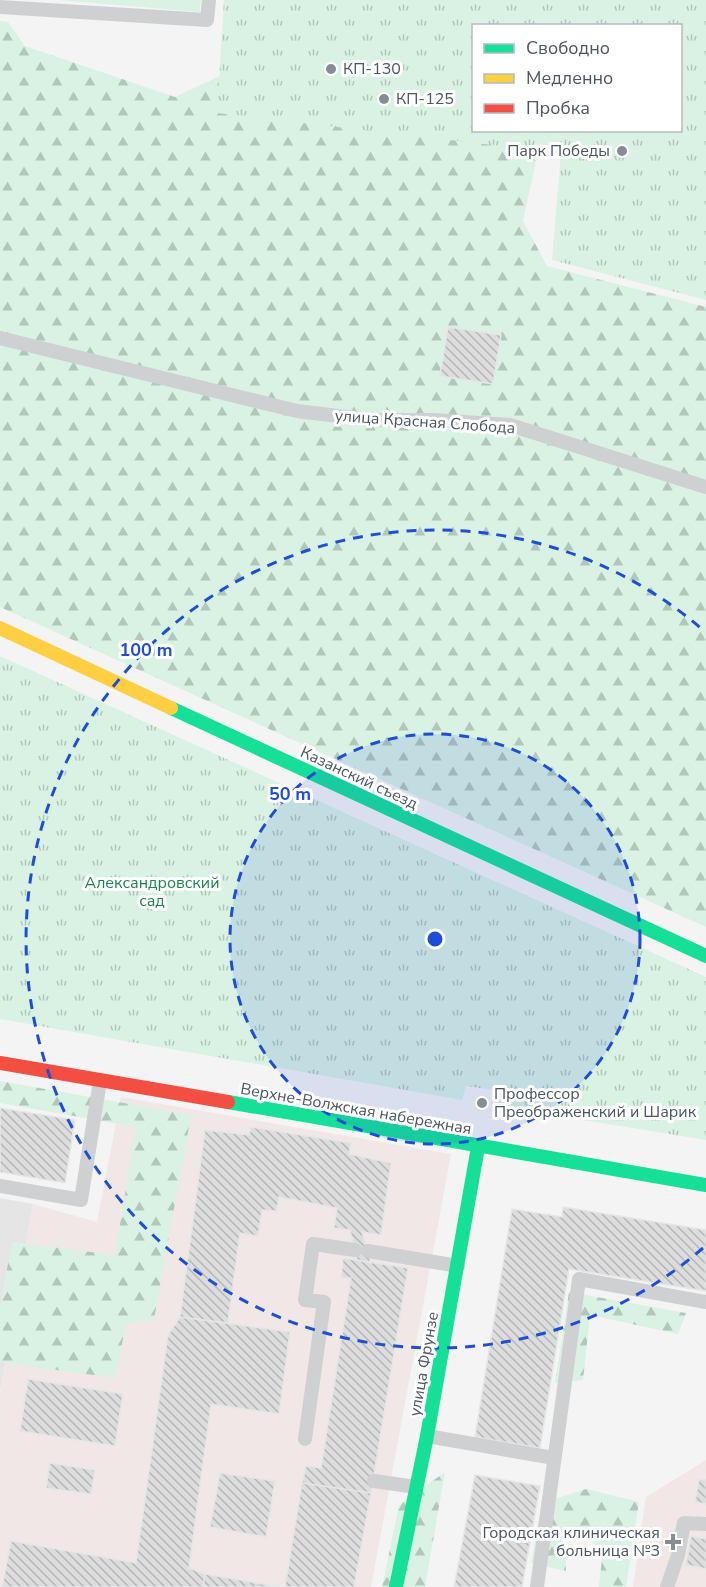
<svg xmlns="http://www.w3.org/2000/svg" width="706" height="1587" viewBox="0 0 706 1587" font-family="'Nunito Sans',sans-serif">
<defs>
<pattern id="forest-firs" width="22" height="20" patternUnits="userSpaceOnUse" patternTransform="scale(1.5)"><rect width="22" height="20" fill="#d9f2e3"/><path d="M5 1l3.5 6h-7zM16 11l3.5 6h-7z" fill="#b2c7bb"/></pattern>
<pattern id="park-tufts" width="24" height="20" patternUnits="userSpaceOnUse" patternTransform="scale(1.5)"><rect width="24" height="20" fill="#d9f2e3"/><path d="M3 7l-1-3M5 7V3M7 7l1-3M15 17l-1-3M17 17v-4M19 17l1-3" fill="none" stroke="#b2c7bb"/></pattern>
<pattern id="building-back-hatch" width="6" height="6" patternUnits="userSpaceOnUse" patternTransform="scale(1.5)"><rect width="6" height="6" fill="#ddddde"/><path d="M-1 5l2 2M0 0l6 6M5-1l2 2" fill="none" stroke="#b5b6b7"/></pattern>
</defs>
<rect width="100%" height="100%" fill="#f4f4f4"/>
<path fill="#e6e5e6" d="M0 1198 33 1204 0 1393Z"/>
<path fill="#f1e7e6" d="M121 1097 451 1154 371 1587H0V1393L33 1204 97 1222Z
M706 1460V1587H633L646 1497Z"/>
<path fill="#d9f2e3" d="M59 0H201L200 12Z"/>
<path fill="url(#forest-firs)" d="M0 21 8 22 25 46 175 97 256 59 474 130 499 131 536 161 523 221 547 266 706 307V927L0 607Z
M0 1081 191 1115 154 1319 126 1324 115 1378 0 1362V1308L12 1242 115 1255 136 1127 0 1103Z
M569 1292 686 1313 678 1334 590 1315 583 1380 555 1383Z
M445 1472 425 1587H382L399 1505Z
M586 1489 639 1502 626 1587H599L602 1558 587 1530H565L566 1571 531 1563 542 1503Z"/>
<path fill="url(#park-tufts)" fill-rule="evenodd" d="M224 0H706V300L552 260 561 153 217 113ZM474 26H680V130H474Z
M0 656 706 977V1140L498 1106 500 1091 466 1086 462 1100 0 1019Z"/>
<path fill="url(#building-back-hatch)" stroke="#e5e6e7" stroke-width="1.5" d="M448 327 501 335 493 384 440 376Z
M0 1108 75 1120 65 1183 0 1172Z
M251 1127 351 1143 349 1154 391 1163 381 1235 362 1232 371 1263 357 1260 350 1230 334 1228 337 1208 279 1197 277 1211 262 1210 258 1236 240 1233 228 1323 180 1317 205 1130 249 1135Z
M563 1207 706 1230V1291L569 1269 540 1448 475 1437 512 1209 562 1217Z
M343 1258 408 1268 371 1493 302 1483 306 1466 321 1468 351 1278H341Z
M180 1317 290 1332 279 1414 211 1404 189 1568 205 1574 203 1587H2L11 1541 136 1563 168 1335Z
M28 1379 123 1394 115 1446 20 1431Z
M50 1463 95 1470 91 1494 46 1488Z
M220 1473 275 1481 266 1537 210 1527Z
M475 1475 540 1486 522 1587H454Z
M699 1479 706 1480V1504L695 1502Z
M302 1483 371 1493 354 1587H285Z
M691 1536 706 1539V1569L686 1565Z
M205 1574 280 1587H203Z"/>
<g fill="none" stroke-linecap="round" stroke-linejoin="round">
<path stroke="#ced0d2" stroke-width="14" d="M0 7 207 20 209 0
M0 338 297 411 371 420H434L510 425 706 487
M0 1186 81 1200 100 1081
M368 1251 458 1266
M427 1436 554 1458
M305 1439 324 1302 305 1300 313 1244 355 1250
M374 1481 416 1487
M537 1587 579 1279 706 1302
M667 1587 678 1555 684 1523 706 1524"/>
<path stroke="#16e098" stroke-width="14" d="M171 708 706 956
M228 1102 706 1185
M396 1587 427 1436 478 1147"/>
<path stroke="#ffcf43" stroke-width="14" d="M0 628 171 708"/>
<path stroke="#f24e42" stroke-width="14" d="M0 1063 228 1102"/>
</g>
<circle cx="435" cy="939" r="205" fill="#1d4ed8" fill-opacity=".12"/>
<g fill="none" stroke="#1d4ed8" stroke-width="3" stroke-dasharray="10 8">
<circle cx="435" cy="939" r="205"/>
<path d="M703 1248A409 409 0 1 1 703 630"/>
</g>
<g fill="#868d94" stroke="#fff" stroke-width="2">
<circle cx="331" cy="69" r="6"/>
<circle cx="384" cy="99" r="6"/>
<circle cx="622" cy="151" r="6"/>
<circle cx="482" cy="1103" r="6"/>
<path d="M670 1533h6v6h6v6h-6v6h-6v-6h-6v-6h6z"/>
</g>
<g text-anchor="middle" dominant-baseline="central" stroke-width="6" stroke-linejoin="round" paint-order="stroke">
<g font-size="16" fill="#4a5661" stroke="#fff" text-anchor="start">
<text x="343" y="69">КП-130</text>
<text x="396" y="99">КП-125</text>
<text x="610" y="151" text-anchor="end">Парк Победы</text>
<text x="494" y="1094">Профессор<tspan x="494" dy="18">Преображенский и Шарик</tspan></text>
<text x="660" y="1533" text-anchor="end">Городская клиническая<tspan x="660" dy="18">больница №3</tspan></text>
</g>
<g font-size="16" fill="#4a5661" stroke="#fff">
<text transform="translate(425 422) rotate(4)">улица Красная Слобода</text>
<text transform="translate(359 778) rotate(25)">Казанский съезд</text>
<text transform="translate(356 1109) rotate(10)">Верхне-Волжская набережная</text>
<text transform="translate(424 1364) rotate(-80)">улица Фрунзе</text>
</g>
<g font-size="16" fill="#17864f" stroke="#fff">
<text x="152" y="883">Александровский<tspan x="152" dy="18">сад</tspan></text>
</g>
</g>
<circle cx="435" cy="939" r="9" fill="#1d4ed8" stroke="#fff" stroke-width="3"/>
<g font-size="18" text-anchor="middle" font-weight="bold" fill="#1d4ed8" stroke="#fff" stroke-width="6" stroke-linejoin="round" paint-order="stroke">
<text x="146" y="656">100 m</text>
<text x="290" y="800">50 m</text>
</g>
<rect x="472" y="24" width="210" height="108" fill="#ffffff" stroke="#b7bbc0" stroke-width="1.5"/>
<rect x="484" y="44" width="30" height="9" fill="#16e098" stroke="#b7bbc0" stroke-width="1.5"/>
<text x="526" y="54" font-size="18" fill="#4a5661">Свободно</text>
<rect x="484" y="74" width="30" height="9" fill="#ffcf43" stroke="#b7bbc0" stroke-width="1.5"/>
<text x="526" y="84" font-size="18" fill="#4a5661">Медленно</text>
<rect x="484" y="104" width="30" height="9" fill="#f24e42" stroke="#b7bbc0" stroke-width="1.5"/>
<text x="526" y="114" font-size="18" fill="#4a5661">Пробка</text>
</svg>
